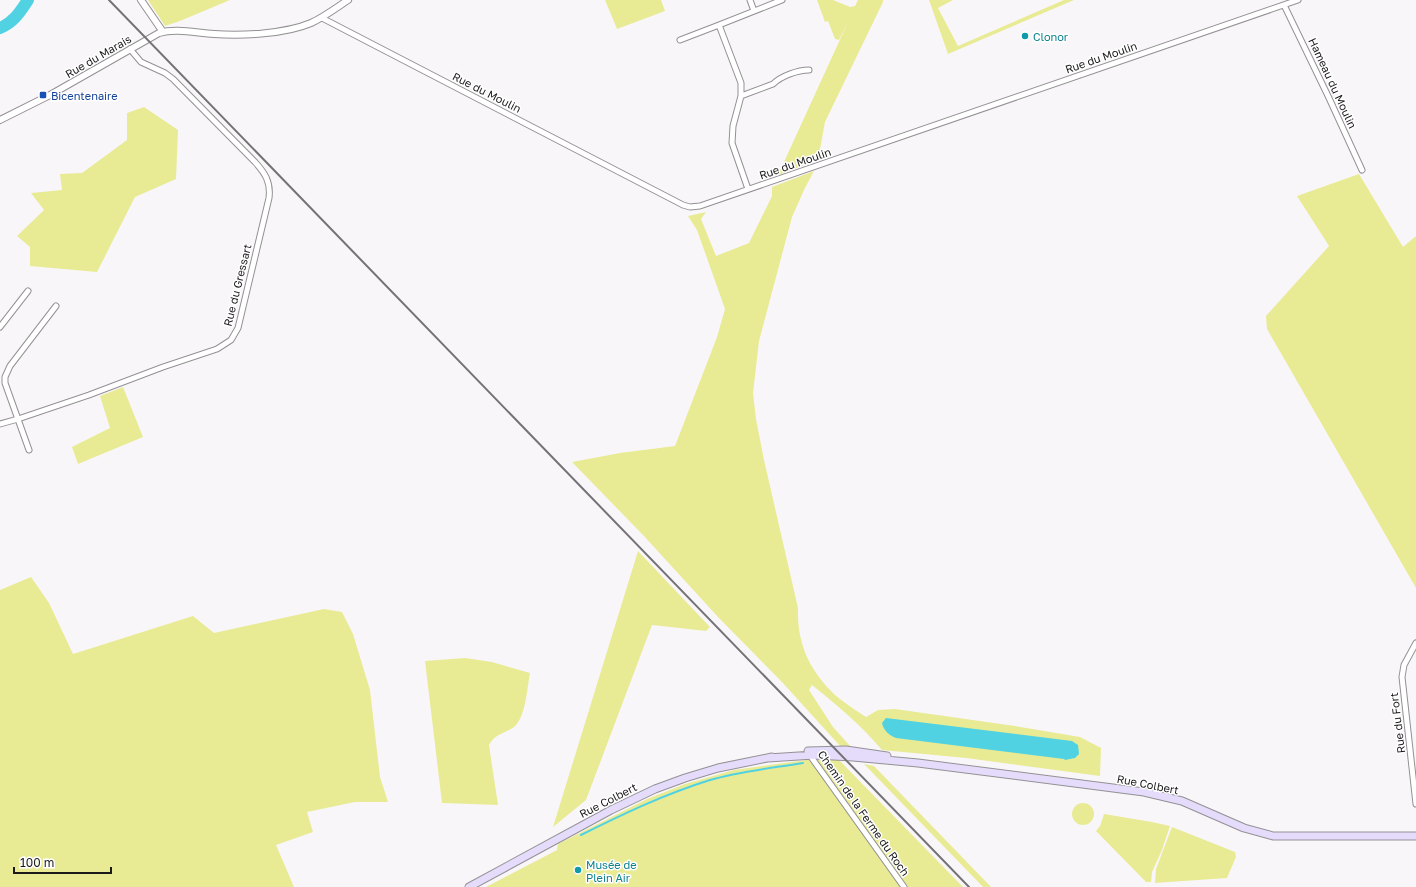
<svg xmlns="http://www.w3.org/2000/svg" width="1416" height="887" viewBox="0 0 1416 887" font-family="'Golos Text',sans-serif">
<rect width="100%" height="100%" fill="#f9f6fa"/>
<path fill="#e8eb94" d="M148 0H230L180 21 165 26Z
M605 0H661L665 11 617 29Z
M817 0H833L850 7 855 6 858 0H883V2L825 122 818 160 778 175 848 22 839 40 835 39 828 21 825 22Z
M929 0H953L938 8 958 46 1064 0H1074L948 54Z
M144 107 178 130 176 179 135 197 97 272 30 266V247L17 236 44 210 31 193 62 190 60 174 82 173 127 140V113Z
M814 171 804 190 792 217 759 341 753 393 756 419 764 460 798 608C797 642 808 667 831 691 841 701 854 709 866 717L878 710 895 709 1015 726 1080 737 1101 748 1100 776 966 758 882 750C861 725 838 706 812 685L809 690 833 727 851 747H841L781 681 718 617 643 535 572 462 620 453 675 446 717 337 725 309 697 230 688 216 706 212 701 219 716 256 749 243 772 196V187Z
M1359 174 1403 247 1416 236V588L1267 329 1266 316 1329 246 1297 196Z
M123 387 143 437 78 464 72 447 110 428 100 396Z
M638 551 710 627 706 631 652 625 586 800 553 827Z
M31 577 49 603 73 654 193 616 214 633 324 609 342 612 353 634 370 690 380 777 388 802H355L307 812 313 832 276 845 294 887H0V590Z
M465 658 492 662 530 673C527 688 526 717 514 727 504 734 496 733 489 745L498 805 442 803 425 661Z
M806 760H839L963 887H486L557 850 558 844 647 799 685 784 734 770Z
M864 764 874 766 991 887H983Z
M1072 814a11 11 0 1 1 22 0a11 11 0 1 1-22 0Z
M1104 814 1152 822 1170 826 1162 850 1152 872 1151 882H1146L1096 831 1100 826Z
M1172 827 1235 852 1236 857 1227 878 1155 883 1156 869Z"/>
<path fill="#50d2e3" d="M886 718 1072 741 1078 745 1079 754 1075 758 1065 760 1064 759 896 738C890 736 883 730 882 723Z"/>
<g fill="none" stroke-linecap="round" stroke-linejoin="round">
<path stroke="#50d2e3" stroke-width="2" d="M581 835C623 814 665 794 710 780 740 771 773 768 803 763"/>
<path stroke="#50d2e3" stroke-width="12" d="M0 28C14 22 20 12 28 0"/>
<g stroke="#949194" stroke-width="7">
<path id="minor" d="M750 0 754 11
M1284 5 1329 98 1362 170
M322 18 683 205 690 207 700 206 1298 0
M680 40 719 25
M741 96 773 84C781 76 798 70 809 70
M748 189 732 143 733 126 741 96V83L719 25 782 0
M0 327 28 291
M0 424 18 419 89 395 163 367 217 349 231 340 238 328 269 198C271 182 265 173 255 162L173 79 165 73 141 62 130 49
M29 450 5 383V377L10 366 56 306
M1416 643 1404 665 1402 677 1416 804
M809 754 904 887"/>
</g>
<g stroke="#949194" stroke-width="8">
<path id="tertiary" d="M141 0 163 32
M0 120 50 95 159 33C176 28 196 33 214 34 242 36 285 34 311 23 324 17 336 8 348 0"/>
</g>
<g stroke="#949194" stroke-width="9">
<path id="secondary" d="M808 751 846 750 887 756
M768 758 814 755 853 757 918 763 1144 792 1182 801 1244 828 1273 836H1416
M469 887 611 810 655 789 685 778 718 768 772 757"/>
</g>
<use href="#minor" stroke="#fff" stroke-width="5"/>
<use href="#tertiary" stroke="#fff" stroke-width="6"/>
<use href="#secondary" stroke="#e5dbfb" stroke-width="7"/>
<path stroke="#747275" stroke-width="2" d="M109 0 969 887"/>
</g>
<g fill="#0f9aa8" stroke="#fff" stroke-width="1.5">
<circle cx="1025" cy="36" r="4"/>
<circle cx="578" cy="870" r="4"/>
</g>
<rect fill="#1a4fb4" stroke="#fff" stroke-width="1.5" x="39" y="91" width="8" height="8" rx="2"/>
<g text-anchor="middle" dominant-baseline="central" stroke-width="3" stroke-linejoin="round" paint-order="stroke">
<g font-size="11" fill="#0d838f" stroke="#fff" text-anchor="start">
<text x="1033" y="36">Clonor</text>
<text x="586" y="864">Musée de<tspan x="586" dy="13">Plein Air</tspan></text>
</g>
<g font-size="11" fill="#1b1a1b" stroke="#fff">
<text transform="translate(98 56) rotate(-30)">Rue du Marais</text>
<text transform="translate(1101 57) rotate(-19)">Rue du Moulin</text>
<text transform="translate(1333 83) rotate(65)">Hameau du Moulin</text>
<text transform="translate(487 92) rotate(27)">Rue du Moulin</text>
<text transform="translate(795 163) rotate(-19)">Rue du Moulin</text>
<text transform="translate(237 285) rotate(-76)">Rue du Gressart</text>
<text transform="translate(1397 723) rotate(-97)">Rue du Fort</text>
<text transform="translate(1148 784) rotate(11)">Rue Colbert</text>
<text transform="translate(608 800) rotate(-27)">Rue Colbert</text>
<text transform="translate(864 813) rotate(55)">Chemin de la Ferme du Roch</text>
</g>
<g font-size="11" fill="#164399" stroke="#fff" text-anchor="start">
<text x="51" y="95">Bicentenaire</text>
</g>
</g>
<path d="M14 867v6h97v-6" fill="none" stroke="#1b1a1b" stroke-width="2"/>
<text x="20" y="867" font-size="12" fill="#1b1a1b" stroke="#ffffff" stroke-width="3" paint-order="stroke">100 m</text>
</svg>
